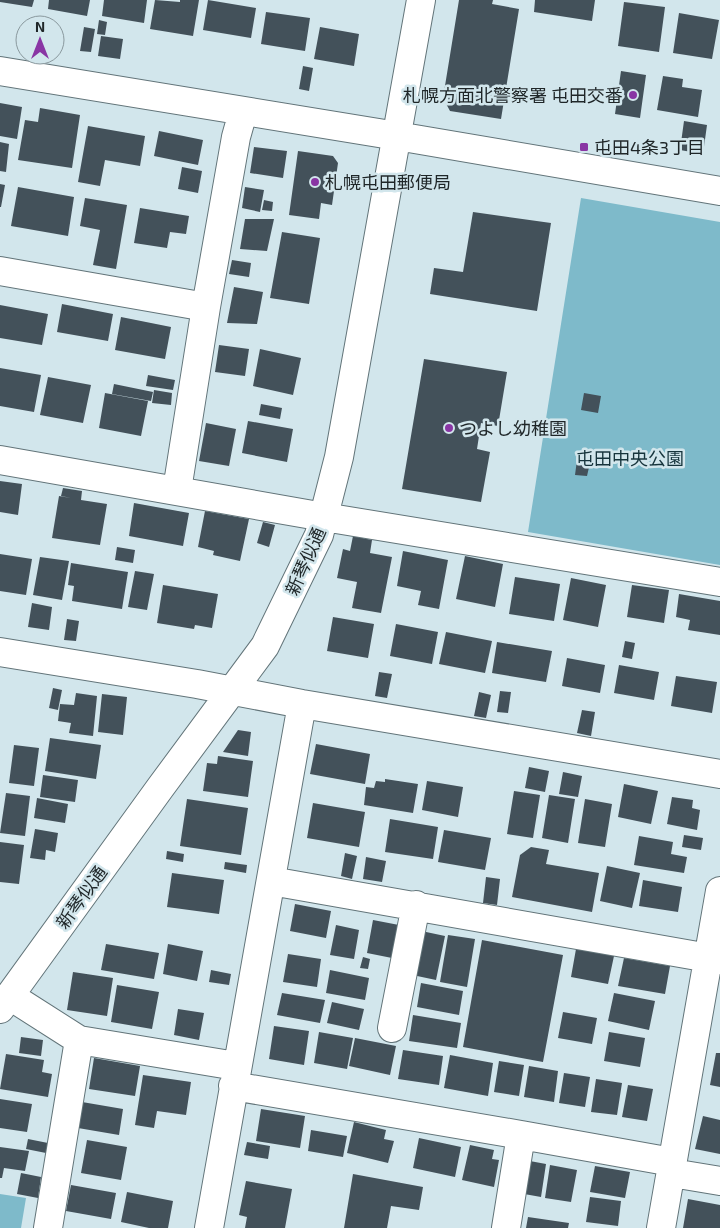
<svg xmlns="http://www.w3.org/2000/svg" width="720" height="1228" viewBox="0 0 720 1228" font-family="'Exo 2','Noto Sans JP',sans-serif">
<rect width="100%" height="100%" fill="#d2e6ec"/>
<path fill="#7ebaca" d="M581 198 720 222V565L528 532Z
M0 1194 26 1198 21 1228H0Z"/>
<path fill="#43515a" d="M0 0H34L32 7 0 2Z
M49 0H90L87 16 48 9Z
M104 0H147L144 23 102 16Z
M155 0 180 2V0H199L193 36 150 29Z
M208 0 256 8 251 38 203 30Z
M459 0H493L492 4 519 9 501 119 450 111 443 98Z
M535 0H595L592 21 534 12Z
M624 2 665 7 659 52 618 46Z
M266 12 310 18 305 51 261 44Z
M679 13 719 20 712 59 673 53Z
M99 20 107 22 105 35 97 34Z
M84 27 95 29 91 52 80 51Z
M320 27 359 34 354 66 314 59Z
M101 36 123 39 120 59 98 56Z
M303 66 313 68 309 91 299 89Z
M621 71 646 75 640 118 615 114Z
M663 76 683 79 682 87 702 90 698 117 657 110Z
M0 103 22 107 17 139 0 136Z
M40 108 80 115 72 168 18 160 25 120 38 122Z
M684 121 707 125 703 154 680 150Z
M88 126 145 136 140 166 105 160 100 186 78 182Z
M159 131 203 140 198 165 154 156Z
M0 142 9 144 6 172 0 171Z
M254 147 287 151 283 178 250 173Z
M298 151 333 156 338 163 332 205 321 203 319 219 289 215Z
M182 167 202 171 198 193 178 189Z
M0 184 5 185 1 207H0Z
M18 187 74 197 68 236 11 226Z
M245 187 264 190 260 212 242 208Z
M85 198 127 205 116 269 93 265 100 230 80 226Z
M264 200 273 202 272 211 262 210Z
M140 208 189 216 186 234 170 232 167 248 134 243Z
M473 212 551 223 537 311 430 294 434 268 463 272Z
M245 219H274L267 251 240 249Z
M282 232 320 238 309 304 270 298Z
M232 260 251 263 249 277 229 274Z
M234 287 263 292 257 324 227 323Z
M62 304 113 314 108 341 57 332Z
M0 305 48 314 42 345 0 338Z
M121 317 171 327 165 359 115 350Z
M219 345 249 349 245 376 215 372Z
M260 349 301 358 293 395 253 386Z
M424 359 507 372 498 426 481 423 477 449 490 452 481 502 402 489Z
M0 368 41 375 34 412 0 406Z
M148 375 175 380 173 390 146 386Z
M48 377 91 385 83 423 40 415Z
M114 384 153 392 151 401 112 394Z
M154 390 172 393 171 405 152 403Z
M105 393 148 401 141 436 99 428Z
M584 393 601 396 598 413 581 410Z
M261 404 282 408 280 419 259 415Z
M248 421 293 429 287 462 242 453Z
M206 423 236 429 229 466 199 461Z
M577 460 590 463 587 476 575 475Z
M0 481 22 484 18 515 0 512Z
M63 488 82 491 81 500 107 504 100 545 52 538 59 496 71 498 61 496Z
M134 503 189 513 183 546 129 536Z
M205 511 249 519 240 561 213 555 214 551 198 547Z
M263 522 275 525 269 547 257 543Z
M353 536 372 540 370 553 392 557 381 613 352 608 357 582 337 578 343 549 350 551Z
M117 547 135 550 133 563 115 560Z
M403 551 448 560 439 609 418 605 421 591 397 586Z
M0 554 32 559 26 595 0 591Z
M465 556 503 564 495 607 456 599Z
M40 557 69 561 62 600 33 595Z
M71 563 128 572 122 609 72 601 74 586 68 585Z
M135 571 154 574 147 610 128 607Z
M515 577 560 584 554 621 509 614Z
M571 578 606 585 598 627 563 620Z
M163 585 218 594 212 628 195 625 194 629 157 623Z
M632 585 669 590 664 623 627 617Z
M679 594 720 601V635L688 630 690 620 676 617Z
M32 603 52 607 49 630 28 627Z
M333 617 374 624 368 658 327 651Z
M67 619 79 621 76 641 64 640Z
M396 624 438 632 432 664 390 656Z
M446 632 492 641 485 673 439 664Z
M625 641 635 643 632 659 622 657Z
M497 642 552 651 546 682 492 673Z
M567 658 605 665 600 693 562 686Z
M619 665 659 672 654 700 614 693Z
M379 672 392 674 387 698 375 696Z
M676 676 717 682 712 713 671 706Z
M53 688 62 690 58 710 49 708Z
M500 691 511 692 508 713 497 712Z
M479 692 491 695 486 718 474 716Z
M76 693 97 696 93 736 69 733 71 723 58 721 60 704 74 705Z
M102 694 127 697 123 735 98 732Z
M582 710 595 712 591 736 577 733Z
M238 730 251 732 248 756 223 752Z
M50 738 101 745 96 779 45 771Z
M316 744 370 754 365 784 310 774Z
M14 745 39 748 34 786 9 783Z
M218 756 253 761 248 797 203 791 207 763 217 764Z
M529 767 549 771 545 792 525 788Z
M563 772 582 776 578 797 559 794Z
M43 775 78 780 75 802 40 797Z
M385 779 418 784 413 813 364 805 366 787 374 788 376 781 385 782Z
M427 781 463 787 458 817 422 810Z
M624 784 658 791 651 824 618 817Z
M514 791 540 795 533 838 507 834Z
M6 793 30 796 25 836 0 833Z
M549 795 575 799 568 843 542 838Z
M672 797 693 800 692 808 700 810 697 830 667 824Z
M37 798 68 804 65 823 34 818Z
M187 799 248 808 241 855 180 846Z
M585 799 612 804 605 847 578 843Z
M313 803 365 812 359 847 307 838Z
M390 819 438 827 433 859 385 852Z
M35 829 58 833 55 852 46 850 45 860 30 858Z
M444 830 491 838 485 870 438 862Z
M684 835 703 838 701 850 682 847Z
M639 836 673 842 671 854 687 857 684 873 634 865Z
M0 842 24 845 19 884 0 882Z
M531 847 549 850 546 864 599 873 592 912 512 897 520 855Z
M167 851 184 854 183 862 166 859Z
M345 853 357 856 352 879 341 876Z
M366 857 386 861 382 882 363 879Z
M225 862 247 865 246 873 224 869Z
M607 866 640 873 632 908 600 901Z
M172 873 224 880 219 914 167 907Z
M486 877 500 879 497 905 483 903Z
M643 880 682 887 678 912 639 906Z
M295 904 331 911 326 938 290 931Z
M373 920 399 925 392 958 367 953Z
M336 925 359 930 354 959 330 955Z
M412 929 445 936 436 980 403 973Z
M448 935 475 939 467 987 440 982Z
M482 940 563 955 543 1062 463 1047Z
M106 944 159 953 154 979 101 970Z
M168 944 203 951 197 981 163 974Z
M576 949 614 956 608 984 571 977Z
M288 954 321 959 317 987 283 982Z
M363 957 370 959 368 969 360 968Z
M624 958 670 966 665 994 618 986Z
M211 970 231 974 229 985 209 982Z
M330 970 369 978 365 1000 326 993Z
M73 972 113 978 107 1016 67 1010Z
M421 983 463 991 459 1015 417 1007Z
M117 985 159 992 152 1029 111 1022Z
M282 993 325 1000 320 1023 277 1015Z
M614 993 655 1001 649 1030 608 1021Z
M332 1002 364 1009 359 1030 327 1023Z
M178 1009 204 1013 199 1040 174 1035Z
M563 1012 597 1018 592 1044 558 1038Z
M413 1015 461 1023 457 1048 409 1041Z
M274 1026 309 1031 304 1065 269 1059Z
M319 1032 353 1038 347 1069 314 1063Z
M609 1032 645 1038 640 1067 604 1061Z
M21 1037 43 1040 41 1056 19 1053Z
M355 1038 396 1046 390 1075 349 1066Z
M403 1050 443 1056 439 1085 398 1079Z
M716 1053H720V1087L710 1085Z
M6 1054 44 1060 42 1072 52 1074 48 1097 0 1089Z
M450 1055 493 1063 488 1096 444 1088Z
M94 1058 140 1066 135 1096 89 1089Z
M499 1061 524 1065 519 1096 494 1092Z
M529 1066 558 1071 554 1102 524 1097Z
M564 1073 590 1077 585 1107 559 1103Z
M143 1075 191 1082 186 1115 157 1111 154 1128 135 1125Z
M596 1079 622 1083 617 1115 591 1112Z
M628 1085 653 1089 647 1121 622 1117Z
M0 1099 32 1104 27 1132 0 1128Z
M82 1102 123 1109 119 1135 78 1128Z
M261 1109 305 1116 300 1148 256 1141Z
M703 1116 720 1120V1154L695 1149Z
M354 1122 386 1130 384 1139 394 1141 388 1163 347 1153Z
M311 1130 347 1136 343 1157 308 1151Z
M419 1138 461 1147 455 1177 413 1168Z
M28 1139 48 1143 46 1153 26 1149Z
M87 1140 127 1147 121 1180 81 1173Z
M247 1142 270 1146 268 1159 244 1155Z
M470 1145 494 1150 492 1159 499 1160 494 1187 462 1180Z
M0 1147 29 1151 25 1171 4 1168 2 1178H0Z
M519 1159 546 1164 541 1197 513 1192Z
M550 1165 577 1170 571 1202 545 1198Z
M595 1166 630 1172 625 1198 590 1192Z
M21 1173 41 1177 38 1198 17 1194Z
M353 1174 423 1187 419 1210 391 1206 387 1228H344Z
M246 1181 292 1189 285 1228H245L247 1217 239 1215Z
M71 1185 116 1193 111 1219 66 1211Z
M127 1192 173 1201 168 1228H149L121 1222Z
M590 1197 621 1201 618 1226 586 1222Z
M688 1199 720 1205V1228H683Z
M528 1217 569 1223 568 1228H526Z"/>
<g fill="none" stroke-linecap="round" stroke-linejoin="round">
<g stroke="#627479" stroke-width="30">
<path id="minor" d="M0 71 397 136 720 191
M0 271 206 307
M0 460 324 517 720 582
M177 490 206 307 236 137 243 112
M0 652 197 684 302 704 720 774
M271 881 720 960
M10 996 79 1040 236 1066
M0 1009 160 788 265 646 319 535 339 457 421 0
M392 1028 416 905
M233 1086 521 1135
M672 1173 720 1181
M48 1228 79 1040
M209 1228 302 704
M506 1228 521 1135 672 1162
M661 1228 720 891"/>
</g>
<use href="#minor" stroke="#fff" stroke-width="28"/>
</g>
<g fill="#8935a4" stroke="#d2e6ec" stroke-width="2">
<circle cx="633" cy="95" r="5"/>
<rect x="579" y="142" width="10" height="10" rx="2.5"/>
<circle cx="315" cy="182" r="5"/>
<circle cx="449" cy="428" r="5"/>
</g>
<g text-anchor="middle" dominant-baseline="central" stroke-width="5" stroke-linejoin="round" paint-order="stroke">
<g font-size="18" fill="#1f2628" stroke="#d2e6ec" text-anchor="start">
<text x="623" y="95" text-anchor="end">札幌方面北警察署 屯田交番</text>
<text x="594" y="147">屯田4条3丁目</text>
<text x="325" y="182">札幌屯田郵便局</text>
<text x="459" y="428">つよし幼稚園</text>
</g>
<g font-size="18" fill="#16343c" stroke="#d2e6ec">
<text x="630" y="458">屯田中央公園</text>
</g>
<g font-size="18" fill="#1f2628" stroke="#d2e6ec">
<text transform="translate(305 561) rotate(-66)">新琴似通</text>
<text transform="translate(81 897) rotate(-54)">新琴似通</text>
</g>
</g>
<g transform="translate(40 40)"><circle r="24" fill="#d2e6ec" stroke="#8a999e"/>
<path d="M0-4L9 19L0 12L-9 19Z" fill="#8935a4"/>
<text y="-8" font-size="14" font-weight="bold" text-anchor="middle" fill="#1f2628">N</text>
</g>
</svg>
